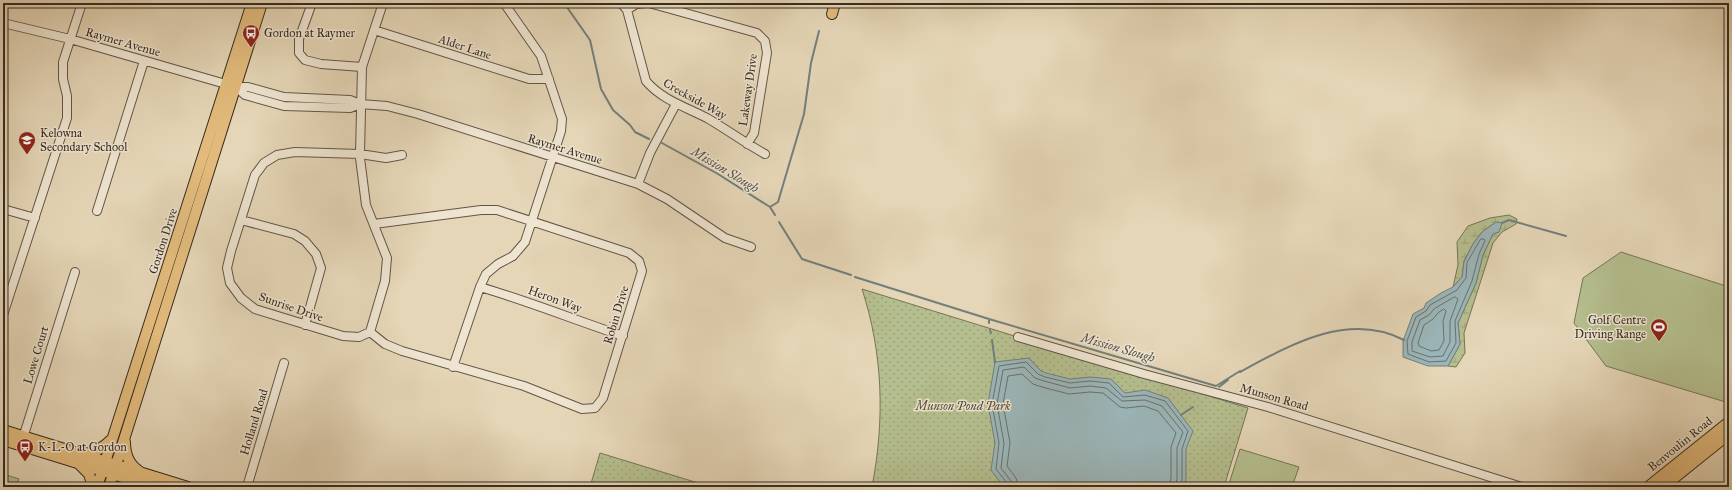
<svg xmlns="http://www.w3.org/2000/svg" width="1732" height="490" viewBox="0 0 1732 490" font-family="'IM FELL Great Primer',serif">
<defs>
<pattern id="grass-dots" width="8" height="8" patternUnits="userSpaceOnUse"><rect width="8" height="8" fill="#b5be8e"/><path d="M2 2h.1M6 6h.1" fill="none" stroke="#9ca37a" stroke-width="1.8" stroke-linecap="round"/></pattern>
<pattern id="wetland-marsh" width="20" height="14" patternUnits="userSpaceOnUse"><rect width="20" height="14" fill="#b5be8e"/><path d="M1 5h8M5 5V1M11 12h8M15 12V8" fill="none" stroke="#9ca37a"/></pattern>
</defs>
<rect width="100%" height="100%" fill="#e5d6b7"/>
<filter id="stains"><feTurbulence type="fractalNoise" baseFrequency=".005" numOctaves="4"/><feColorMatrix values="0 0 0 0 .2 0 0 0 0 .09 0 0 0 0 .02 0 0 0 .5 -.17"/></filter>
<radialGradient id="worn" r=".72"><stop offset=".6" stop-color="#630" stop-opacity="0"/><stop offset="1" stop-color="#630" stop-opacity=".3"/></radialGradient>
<path fill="url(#grass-dots)" stroke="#767558" d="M862 289 1248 408 1224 487H872C885 419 883 354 862 289Z
M600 453 708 486 590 487Z"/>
<path fill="url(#wetland-marsh)" stroke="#767558" d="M1509 215 1517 219 1516 224 1502 232 1493 243 1464 333 1465 353 1456 367 1448 366 1460 344 1458 323 1476 283 1483 255 1493 234 1499 232 1496 222 1482 232 1473 244 1464 261 1462 277 1453 287 1458 265 1457 242 1468 226 1490 218Z"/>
<path fill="#b5be8e" stroke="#767558" d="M1621 252 1729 287V403L1606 366 1574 323 1583 278Z
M1240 449 1299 467 1292 487H1228Z
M3 474 19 479 16 487H3Z"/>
<path fill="#9bb6b9" stroke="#737f7d" d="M1496 222 1502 223 1499 232 1493 234 1483 255 1476 283 1458 323 1460 344 1448 366H1428L1403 357V341L1413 314 1424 308 1426 303 1441 293 1453 287 1462 277 1464 262 1473 244 1482 232Z
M1029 358 1041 371 1046 373 1070 379 1090 377 1111 379 1125 393 1145 390 1168 398 1193 431 1186 449V480L1184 487H1009L1002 485 991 470 995 443 988 404 995 362Z"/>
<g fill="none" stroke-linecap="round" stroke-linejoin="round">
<path stroke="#69716e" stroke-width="1" d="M1481 239H1484L1485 241 1479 254 1472 281 1455 321 1456 343 1446 361 1429 362 1408 354 1407 341 1416 317 1426 311 1430 305 1457 290 1466 278 1467 263Z
M1455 297 1458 299 1450 321V342L1443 356 1430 357 1412 351V342L1420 320 1429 315 1434 309Z
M1444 309 1446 311 1443 321 1444 341 1439 350 1431 351 1419 346 1418 343 1424 325 1433 319 1438 313Z
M1007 487V483L996 469 999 443 992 404 999 366 1026 362 1038 374 1045 377 1070 383 1090 381 1109 383 1123 397 1145 395 1165 401 1188 431 1182 449V479L1181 487
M1012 487 1011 481 1001 468 1004 443 997 404 1003 370 1024 367 1035 378 1044 381 1070 388 1090 386 1106 388 1122 401 1145 400 1162 406 1183 432 1177 448V479L1175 487
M1019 487 1016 478 1007 466 1010 443 1003 404 1008 376 1022 374 1033 384 1042 387 1069 394 1090 392 1103 393 1120 407 1126 408 1144 406 1158 411 1176 433 1171 447V478L1169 487"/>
<path stroke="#737f7d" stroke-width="2" d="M564 3 590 40 601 89 613 110 630 125 635 132 649 139
M662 143 718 174 770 207 775 215
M770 207 778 202 804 114 811 63 819 31
M779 222 802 259 851 275
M1502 223 1509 220 1566 236
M855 277 989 319V323
M989 319 1216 386 1240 371
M990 330 991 333
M992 340 995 362
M1240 372C1290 345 1348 311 1404 340
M1219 387 1228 380
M1181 415 1193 407"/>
<g stroke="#625647" stroke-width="10">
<path id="minor" d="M312 3 299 39V53L305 60 321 64 362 67
M383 3 362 67 360 154V158L366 205 387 258 385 281 370 332 359 337 343 336 255 309 241 298 230 283 227 268 231 251 255 175 264 163 277 155 295 152 360 154 386 158 402 155
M621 3 627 10 646 81C662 100 686 107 707 118 726 129 745 143 765 154
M649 3 757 33 765 41 767 53 754 133 747 144
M627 10 636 4 646 3
M3 23 70 39 236 87H248L284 97 350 100 360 104 387 106 418 114 638 184 667 199 725 238 751 247
M374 30 529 79H549
M236 87 245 95 284 106 350 108 360 104
M638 184 650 153 676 104
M3 209 35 218
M97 211 144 61
M241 220 294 234 305 241 316 254 321 268 305 325
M480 287C528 301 575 320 623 336
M3 315 67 118V96L63 79V62L82 3
M370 332 385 344 402 351 524 386 582 409 595 408 603 398 642 271 639 261 629 253 497 210H481L374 224
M1018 337 1144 374 1268 407 1522 487
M453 367 480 287 486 274 498 264 513 256 525 242 561 131 562 119 541 56 504 3
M22 441 75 272
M247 487 284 363"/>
</g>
<g stroke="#372c22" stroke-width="12">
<path id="major" d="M832 14 835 3
M3 430 188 487
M3 440 155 487
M125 442C125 454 128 464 139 471
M84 454C96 453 104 447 112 439
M79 464 89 474 93 487
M97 487 252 3
M109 487 262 3
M1648 487 1729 422
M1663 487 1729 434"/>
</g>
<use href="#minor" stroke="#eee4d0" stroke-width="8"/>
<use href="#major" stroke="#e2bb7c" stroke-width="10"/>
</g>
<defs>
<g id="bus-pin" transform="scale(0.9)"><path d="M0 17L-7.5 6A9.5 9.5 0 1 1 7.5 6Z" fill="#8f2418" stroke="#eee4d0"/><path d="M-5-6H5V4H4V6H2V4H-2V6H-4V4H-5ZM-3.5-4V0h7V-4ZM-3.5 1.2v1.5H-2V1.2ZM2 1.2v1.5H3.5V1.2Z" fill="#fff"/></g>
<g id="school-pin" transform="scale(0.9)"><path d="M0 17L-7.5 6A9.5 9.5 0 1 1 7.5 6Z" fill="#8f2418" stroke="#eee4d0"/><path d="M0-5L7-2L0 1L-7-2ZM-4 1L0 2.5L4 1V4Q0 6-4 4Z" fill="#fff"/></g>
<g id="stadium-pin" transform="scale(0.9)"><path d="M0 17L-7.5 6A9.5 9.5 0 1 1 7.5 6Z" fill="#8f2418" stroke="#eee4d0"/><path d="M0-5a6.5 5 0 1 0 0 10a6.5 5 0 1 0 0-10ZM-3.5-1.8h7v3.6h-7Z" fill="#fff"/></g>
</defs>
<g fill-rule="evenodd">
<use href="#bus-pin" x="251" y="33"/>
<use href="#school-pin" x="27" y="140"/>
<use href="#stadium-pin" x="1659" y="327"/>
<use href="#bus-pin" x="25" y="447"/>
</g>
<g text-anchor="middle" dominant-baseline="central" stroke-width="3" stroke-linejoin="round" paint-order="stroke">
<g font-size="12" fill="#372c22" stroke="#eee4d0" text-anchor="start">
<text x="264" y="33">Gordon at Raymer</text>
<text x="40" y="133">Kelowna<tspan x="40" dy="14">Secondary School</tspan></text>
<text x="1646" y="320" text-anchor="end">Golf Centre<tspan x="1646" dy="14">Driving Range</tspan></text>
<text x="38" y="447">K-L-O at Gordon</text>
</g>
<g font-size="12" fill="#372c22" stroke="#eee4d0">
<text transform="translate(123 42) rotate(16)">Raymer Avenue</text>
<text transform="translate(465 47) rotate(18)">Alder Lane</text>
<text transform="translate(748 90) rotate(-82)">Lakeway Drive</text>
<text transform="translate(695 99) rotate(29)">Creekside Way</text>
<text transform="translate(565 149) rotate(17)">Raymer Avenue</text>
<text transform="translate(163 241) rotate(-72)">Gordon Drive</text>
<text transform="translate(555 299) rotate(20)">Heron Way</text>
<text transform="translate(291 307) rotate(19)">Sunrise Drive</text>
<text transform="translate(616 315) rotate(-73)">Robin Drive</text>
<text transform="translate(36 355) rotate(-73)">Lowe Court</text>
<text transform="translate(1274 397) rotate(16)">Munson Road</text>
<text transform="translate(254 422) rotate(-73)">Holland Road</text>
<text transform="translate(1680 444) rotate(-39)">Benvoulin Road</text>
</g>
<g font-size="12" font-style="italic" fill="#504938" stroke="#eee4d0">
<text x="963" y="406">Munson Pond Park</text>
</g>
<g font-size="13" font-style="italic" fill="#504e48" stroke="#eee4d0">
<text transform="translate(725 170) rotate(31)">Mission Slough</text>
<text transform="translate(1118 348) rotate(16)">Mission Slough</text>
</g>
</g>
<rect width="1732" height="490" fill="none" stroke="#e5d6b7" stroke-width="16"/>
<rect x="4" y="4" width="1724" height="482" fill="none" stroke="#372c22" stroke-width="2"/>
<rect x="8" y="8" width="1716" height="474" fill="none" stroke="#372c22"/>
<rect width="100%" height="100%" filter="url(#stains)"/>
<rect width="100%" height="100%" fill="url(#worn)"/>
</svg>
